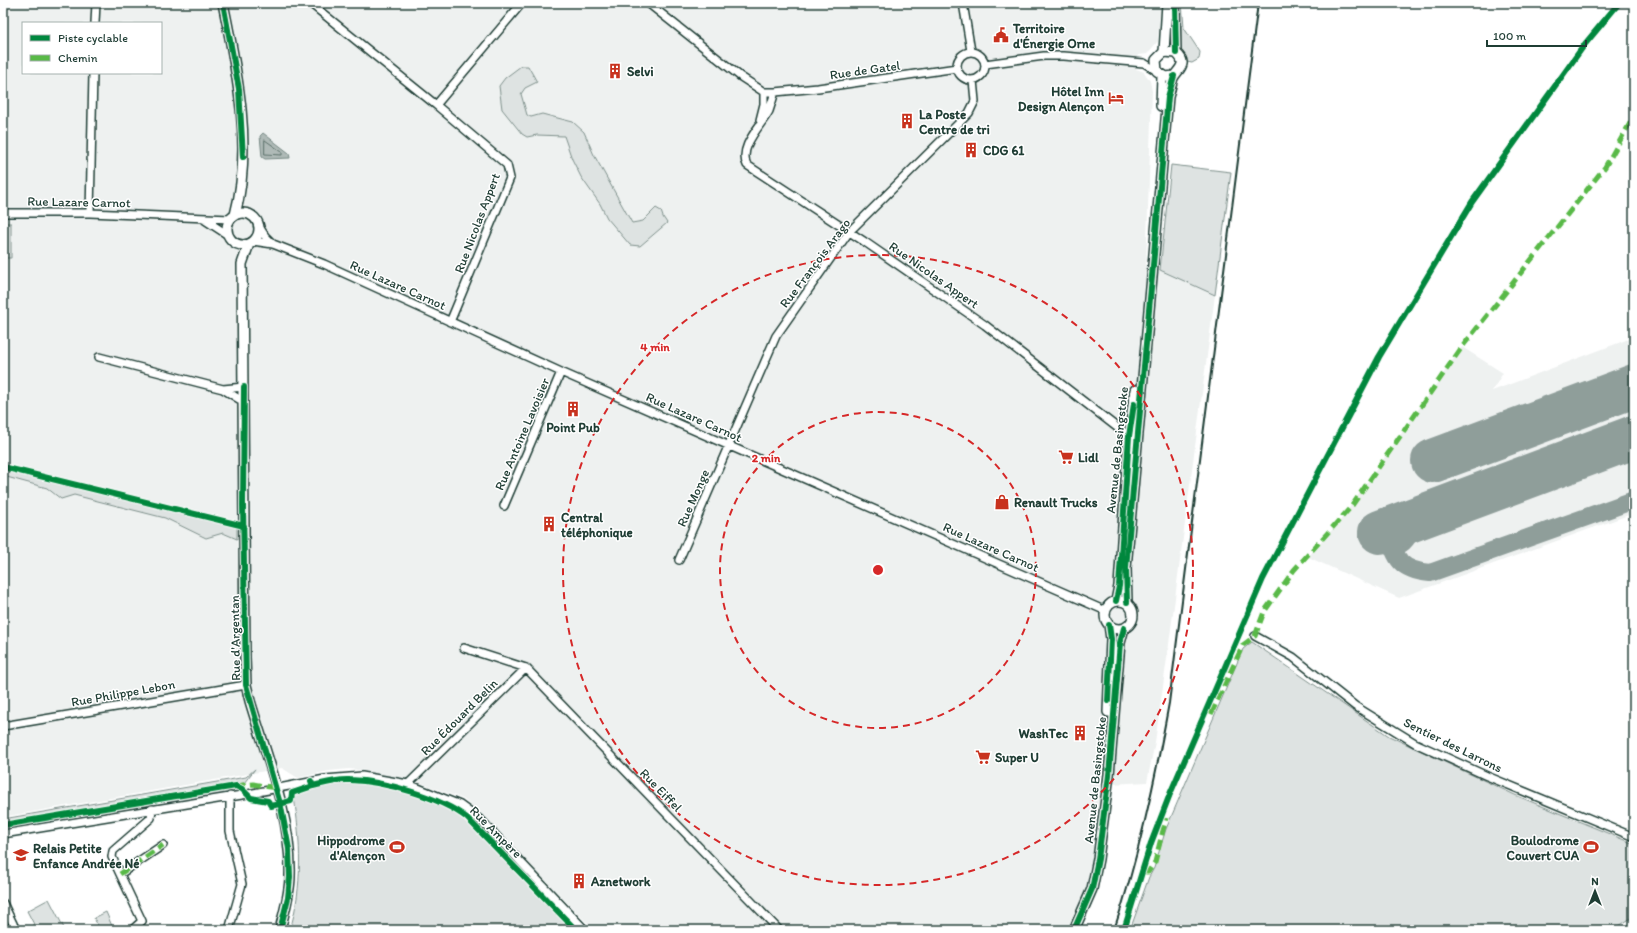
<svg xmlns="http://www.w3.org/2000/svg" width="1637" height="933" viewBox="0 0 1637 933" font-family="Itim,sans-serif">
<rect width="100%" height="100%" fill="#fff"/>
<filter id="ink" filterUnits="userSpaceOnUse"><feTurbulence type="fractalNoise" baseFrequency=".025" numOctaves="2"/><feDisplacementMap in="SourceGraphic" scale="8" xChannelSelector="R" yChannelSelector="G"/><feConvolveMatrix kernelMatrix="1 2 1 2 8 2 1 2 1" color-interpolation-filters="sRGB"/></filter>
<g filter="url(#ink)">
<path fill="#eef1f0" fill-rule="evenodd" d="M3 3H1161L1158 41 1147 54 1138 55 1136 69 1144 72 1150 81 1152 91 1146 267 1157 268 1215 295 1169 644 1155 742 1147 782 1111 784 1100 866 1077 930H594L478 811 463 799 424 784 366 771 349 769 329 771 298 778 282 768 3 817ZM23 23H161V73H23Z
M1634 337V513L1399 598 1308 557 1340 521 1462 347 1503 373 1492 391Z"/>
<path fill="#dee3e2" stroke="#7e908b" d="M1178 3H1182L1184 28 1200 52 1199 59 1192 63 1187 62 1178 46Z
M521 66H528L537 82 525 88 521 94 527 115 531 117 542 114 573 122 584 132 594 155 632 223 643 221 656 208 661 211 663 217 667 223 640 246 630 245 607 218 600 204 581 177 572 159 564 136 537 135 527 137 522 134 502 109 499 86 505 78Z
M1171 165 1231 172 1215 295 1160 270Z
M3 223H11V258H3Z
M3 469 237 527V539L223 533 206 538 165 518 74 495 61 499 47 488 3 476Z
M1252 642 1389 736 1515 795 1634 844V916L1613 930H1130L1149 877 1154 868 1166 829 1243 649Z
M255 769 244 783 3 824V819L246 777Z
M354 779C392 785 430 794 464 814L577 930H290C303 886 301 842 294 797L298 792 333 782Z
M235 787 243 791 3 831V826Z
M49 899 65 930H37L27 911Z
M106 912 112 926 100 930 94 918Z"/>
<path fill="#afbab7" stroke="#758883" d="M263 133 289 153 290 158 265 159 262 157 260 136Z"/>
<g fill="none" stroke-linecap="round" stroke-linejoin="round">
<path stroke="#596f68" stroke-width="1" d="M265 140 282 152V155L265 154Z"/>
<path stroke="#8f9e9a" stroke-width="18" d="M1387 530C1396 558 1398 570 1430 573L1634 500
M1387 534 1392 544H1401C1412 537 1409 526 1422 517"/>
<path stroke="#8f9e9a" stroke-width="44" d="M1433 461 1634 386
M1380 532 1634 437"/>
<g stroke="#1f3d34" stroke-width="10">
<path id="minor" d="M310 3 436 105
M648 3 741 77 764 92H775L818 88 957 68
M963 3 971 51
M95 23 96 3
M957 66a14 14 0 1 1 28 0a14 14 0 1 1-28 0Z
M985 64 1044 56H1064L1144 63 1157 71
M775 92C773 98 771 105 769 111 761 126 738 147 747 165L865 242 985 325 1123 432 1133 437
M760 120 764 104V92
M3 213H90L230 219
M90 213 93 73
M205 220 228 235
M258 225 265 236 273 244
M253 241 273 244 324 264 561 372 1106 611
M450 322 510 178 507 165 436 105 522 3
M99 357 223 389 239 399H244
M223 389 244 387
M504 506 561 372
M679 560 776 336 849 232 969 113 975 101 973 80
M1255 636 1293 657 1355 706 1415 743 1487 776 1634 837
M464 648 526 668 779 930
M3 726 246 685
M408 784 526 668
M3 834 248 794 325 779 362 776 408 784 460 805 482 821 585 930
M120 874 163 845
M3 903 16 930
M132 930 142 921 112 857 113 851 151 818 152 809
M229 930 242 884 230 831V796"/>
</g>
<g stroke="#1f3d34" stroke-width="12">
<path id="major" d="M223 3C237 71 253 147 235 215
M1175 3 1176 53
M1164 52 1167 3
M1161 106 1162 76
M227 229a16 16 0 1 1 32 0a16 16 0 1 1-32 0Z
M249 244 242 264 245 657 246 685 250 701C266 755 292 819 290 876 290 894 284 912 280 930
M1105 615a14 14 0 1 1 28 0a14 14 0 1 1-28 0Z
M1116 601 1119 586 1129 436 1135 390
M1127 602 1126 568 1168 97C1170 91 1171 84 1173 78 1178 69 1189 64 1176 53L1164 52 1156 60 1157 71 1166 77 1174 76
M1108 712 1111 639 1109 625
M1074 930 1092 889 1098 859 1109 775 1120 643 1124 628"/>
</g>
<use href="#minor" stroke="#fff" stroke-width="7"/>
<use href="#major" stroke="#fff" stroke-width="9"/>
<path stroke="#1f3d34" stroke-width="2" d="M1114 930C1139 856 1155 780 1169 703L1258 3"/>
<path stroke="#58b947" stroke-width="5" stroke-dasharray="10 5" stroke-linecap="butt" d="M1211 714 1243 645 1255 636 1264 612 1294 570 1351 507 1462 347 1605 167 1634 116
M236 786 253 784 276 788
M1143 872H1148L1155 862 1166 818
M120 874 163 845"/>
<g stroke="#fff" stroke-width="8">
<path id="cycleway" d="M223 3 239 89 243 157
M1175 3 1176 53
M244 387 243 505 246 685 281 807 289 849 290 877 288 898 280 930
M3 467 244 526
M1116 601 1119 586 1129 436 1134 404
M1127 602 1126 568 1168 97 1174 76
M1108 701 1111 639 1109 625
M311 781 313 786C325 783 338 779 350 780 384 781 440 797 467 818L576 930
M3 825 236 786 242 789 251 798 268 801 271 806 291 801 292 793 313 786
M1074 930 1092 889 1098 859 1109 775 1120 643 1124 628
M1124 930 1151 843 1170 794 1263 579 1379 357 1472 202 1585 44 1619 3"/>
</g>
<use href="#cycleway" stroke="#00873e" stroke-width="6"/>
</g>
</g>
<g fill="none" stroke="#d62828" stroke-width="2" stroke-dasharray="7 5">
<circle cx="878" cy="570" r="158"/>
<circle cx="878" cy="570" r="315"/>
</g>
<defs>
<g id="civic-bare" transform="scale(1.2)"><path d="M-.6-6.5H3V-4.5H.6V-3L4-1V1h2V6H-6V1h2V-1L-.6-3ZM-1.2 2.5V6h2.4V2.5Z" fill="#c8321e" stroke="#fff" stroke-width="2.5" paint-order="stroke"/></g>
<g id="building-bare" transform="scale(1.2)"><path d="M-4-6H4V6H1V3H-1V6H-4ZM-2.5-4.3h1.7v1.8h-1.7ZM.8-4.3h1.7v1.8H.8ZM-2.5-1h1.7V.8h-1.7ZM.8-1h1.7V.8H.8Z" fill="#c8321e" stroke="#fff" stroke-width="2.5" paint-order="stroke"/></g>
<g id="hotel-bare" transform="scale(1.2)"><path d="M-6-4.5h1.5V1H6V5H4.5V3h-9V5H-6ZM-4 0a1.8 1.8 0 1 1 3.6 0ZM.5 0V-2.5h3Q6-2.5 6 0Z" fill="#c8321e" stroke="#fff" stroke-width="2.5" paint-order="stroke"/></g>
<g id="supermarket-bare" transform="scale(1.2)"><path d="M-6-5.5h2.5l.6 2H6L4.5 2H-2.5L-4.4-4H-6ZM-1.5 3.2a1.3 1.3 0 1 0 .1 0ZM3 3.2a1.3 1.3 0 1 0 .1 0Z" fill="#c8321e" stroke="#fff" stroke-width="2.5" paint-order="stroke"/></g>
<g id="shop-bare" transform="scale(1.2)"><path d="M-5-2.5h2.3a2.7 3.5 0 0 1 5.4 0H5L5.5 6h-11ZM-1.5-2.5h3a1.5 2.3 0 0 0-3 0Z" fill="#c8321e" stroke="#fff" stroke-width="2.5" paint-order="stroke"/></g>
<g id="stadium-bare" transform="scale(1.2)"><path d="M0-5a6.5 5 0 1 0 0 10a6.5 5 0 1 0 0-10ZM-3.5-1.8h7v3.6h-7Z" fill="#c8321e" stroke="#fff" stroke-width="2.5" paint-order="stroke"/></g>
<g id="school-bare" transform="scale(1.2)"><path d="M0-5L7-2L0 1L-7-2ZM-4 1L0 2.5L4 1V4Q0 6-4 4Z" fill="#c8321e" stroke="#fff" stroke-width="2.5" paint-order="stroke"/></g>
</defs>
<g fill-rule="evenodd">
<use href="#civic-bare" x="1001" y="35"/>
<use href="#building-bare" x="615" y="71"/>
<use href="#hotel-bare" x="1116" y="98"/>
<use href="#building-bare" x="907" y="121"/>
<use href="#building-bare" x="971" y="150"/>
<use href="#building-bare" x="573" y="409"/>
<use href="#supermarket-bare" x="1066" y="457"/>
<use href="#shop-bare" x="1002" y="502"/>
<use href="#building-bare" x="549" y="524"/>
<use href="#building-bare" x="1080" y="733"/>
<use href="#supermarket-bare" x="983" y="757"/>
<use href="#stadium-bare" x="397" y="847"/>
<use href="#stadium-bare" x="1591" y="847"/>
<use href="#school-bare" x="21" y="855"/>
<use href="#building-bare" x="579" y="881"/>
</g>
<g text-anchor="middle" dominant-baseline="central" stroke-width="3" stroke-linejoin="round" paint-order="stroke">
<g font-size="13" font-weight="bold" fill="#1f3d34" stroke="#fff" text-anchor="start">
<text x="1013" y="28">Territoire<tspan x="1013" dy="15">d'Énergie Orne</tspan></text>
<text x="627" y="71">Selvi</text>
<text x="1104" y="91" text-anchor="end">Hôtel Inn<tspan x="1104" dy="15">Design Alençon</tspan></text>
<text x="919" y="114">La Poste<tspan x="919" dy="15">Centre de tri</tspan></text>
<text x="983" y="150">CDG 61</text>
<text x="573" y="427" text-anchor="middle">Point Pub</text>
<text x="1078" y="457">Lidl</text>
<text x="1014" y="502">Renault Trucks</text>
<text x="561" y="517">Central<tspan x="561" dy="15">téléphonique</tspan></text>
<text x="1068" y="733" text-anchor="end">WashTec</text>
<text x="995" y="757">Super U</text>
<text x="385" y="840" text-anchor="end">Hippodrome<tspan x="385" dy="15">d'Alençon</tspan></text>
<text x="1579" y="840" text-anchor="end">Boulodrome<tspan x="1579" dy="15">Couvert CUA</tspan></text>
<text x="33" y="848">Relais Petite<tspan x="33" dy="15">Enfance Andrée Né</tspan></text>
<text x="591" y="881">Aznetwork</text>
</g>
<g font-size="13" fill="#1f3d34" stroke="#fff">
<text transform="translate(865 70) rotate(-8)">Rue de Gatel</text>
<text transform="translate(79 202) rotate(1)">Rue Lazare Carnot</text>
<text transform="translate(477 223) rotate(-69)">Rue Nicolas Appert</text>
<text transform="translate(815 263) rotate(-53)">Rue François Arago</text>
<text transform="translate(934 275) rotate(35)">Rue Nicolas Appert</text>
<text transform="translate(398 285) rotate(24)">Rue Lazare Carnot</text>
<text transform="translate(694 417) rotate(24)">Rue Lazare Carnot</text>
<text transform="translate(522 434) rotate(-67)">Rue Antoine Lavoisier</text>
<text transform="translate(1117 450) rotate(-84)">Avenue de Basingstoke</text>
<text transform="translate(693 498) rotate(-66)">Rue Monge</text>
<text transform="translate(991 547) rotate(24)">Rue Lazare Carnot</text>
<text transform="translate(235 638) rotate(-91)">Rue d'Argentan</text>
<text transform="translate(123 693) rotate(-10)">Rue Philippe Lebon</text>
<text transform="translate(459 717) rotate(-45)">Rue Édouard Belin</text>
<text transform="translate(1453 745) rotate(26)">Sentier des Larrons</text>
<text transform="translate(1095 780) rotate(-84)">Avenue de Basingstoke</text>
<text transform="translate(661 790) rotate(46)">Rue Eiffel</text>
<text transform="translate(496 832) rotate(45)">Rue Ampère</text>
</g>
</g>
<circle cx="878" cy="570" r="6" fill="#d62828" stroke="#fff" stroke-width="2"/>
<g font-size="12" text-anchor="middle" font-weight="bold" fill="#d62828" stroke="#fff" stroke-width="3" stroke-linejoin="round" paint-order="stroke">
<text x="655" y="351">4 min</text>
<text x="766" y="462">2 min</text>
</g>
<rect width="1637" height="933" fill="none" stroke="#fff" stroke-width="16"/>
<rect x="8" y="8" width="1621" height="917" fill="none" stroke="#1f3d34" stroke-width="1.5" filter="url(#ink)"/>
<rect x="22" y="22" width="140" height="52" fill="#ffffff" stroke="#a5b1ae"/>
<rect x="30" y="35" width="20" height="6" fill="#00873e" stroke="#a5b1ae"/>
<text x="58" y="42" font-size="12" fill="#1f3d34">Piste cyclable</text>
<rect x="30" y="55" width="20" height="6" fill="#58b947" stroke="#a5b1ae"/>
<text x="58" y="62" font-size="12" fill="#1f3d34">Chemin</text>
<g transform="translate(1595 891)" stroke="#ffffff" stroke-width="3" paint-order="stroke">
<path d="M0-3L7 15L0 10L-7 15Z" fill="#1f3d34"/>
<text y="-6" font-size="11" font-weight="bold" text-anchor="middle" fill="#1f3d34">N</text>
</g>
<path d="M1487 40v6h99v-6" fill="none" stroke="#1f3d34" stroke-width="2"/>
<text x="1493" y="40" font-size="12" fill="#1f3d34" stroke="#ffffff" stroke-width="3" paint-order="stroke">100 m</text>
</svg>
